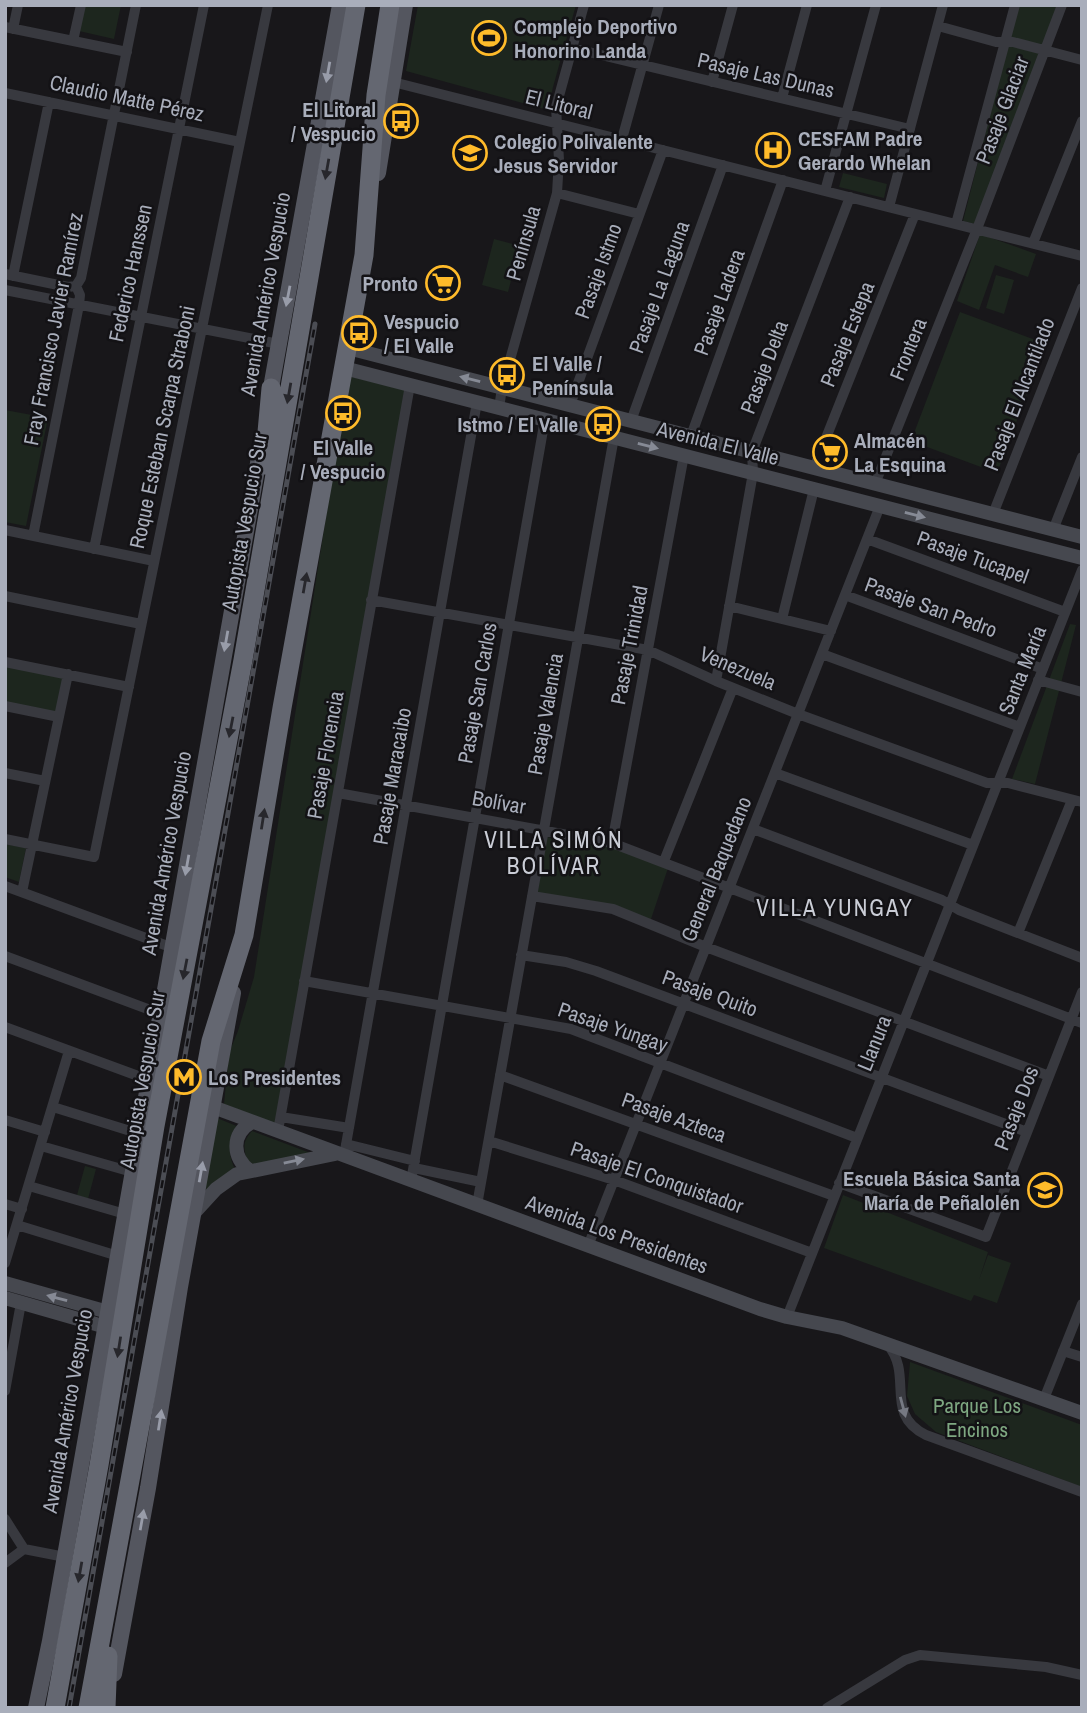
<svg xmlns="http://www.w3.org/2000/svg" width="1087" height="1713" viewBox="0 0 1087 1713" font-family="'Archivo Narrow',sans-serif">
<rect width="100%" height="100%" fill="#18171a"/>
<path fill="#1d261e" d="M84 5H121L114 39 79 31Z
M418 5H576L553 87 548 110 406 71Z
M1018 5H1058L975 224 963 221Z
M843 173 887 184 884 198 839 187Z
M980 234 1036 254 1028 277 995 265 979 310 957 301Z
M494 239 520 246 508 292 482 285Z
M996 275 1014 280 1004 314 986 308Z
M960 312 1046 344 997 473 911 441Z
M348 376 405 390 276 1124 224 1104 229 1053 238 1031 254 977Z
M5 410 48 418 26 526 5 522Z
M1070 624 1076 625 1035 784 1012 779Z
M5 664 65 677 57 713 5 703Z
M546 837 614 848 668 868 650 922 537 895Z
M5 844 26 848 19 882 5 877Z
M217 1118 239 1127C228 1143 227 1154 236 1171L203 1198Z
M252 1131 313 1154 256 1166 247 1160C243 1147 243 1141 252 1131Z
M85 1166 96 1169 88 1199 77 1195Z
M843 1195 988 1252 979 1280 988 1255 1011 1263 997 1303 974 1295 971 1301 824 1248Z
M910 1362 1082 1425V1487L936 1432 915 1414 907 1396Z"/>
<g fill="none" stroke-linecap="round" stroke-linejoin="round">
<path stroke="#38393f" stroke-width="10" d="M938 26 996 42H1013L1082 60
M5 27 127 52
M13 29 18 5
M73 41 81 5
M572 48 910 129
M393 82 1082 256
M712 82 733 5
M5 93 240 142
M782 98 807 5
M622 139 659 5
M825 191 876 5
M557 193 639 214
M889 207 943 5
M956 224 1015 5
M1033 243 1082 121
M5 274 68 287 76 286
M13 276 49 102
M5 290 279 344
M570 405 663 150
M499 408 502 388 557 193 559 160 556 107 584 5
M631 421 723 165
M691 436 783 180
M814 468 915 214
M875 484 977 229 1062 5
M993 514 1082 288
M5 530 154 561
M1053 530 1082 457
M33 536 79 305 80 295 76 286 81 278 136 5
M867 539 1065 612
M94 549 204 5
M845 595 1043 669
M5 596 141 624
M371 600 648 650 716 681 798 714 987 783H1008L1082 802
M729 606 831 631
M782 619 814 489
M822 654 1020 727
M5 662 129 687
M1038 680 1082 692
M716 681 753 473 752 452 850 197
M5 706 59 717
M5 773 45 781
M775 773 973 845
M338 793 612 843 1082 1023
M753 829 942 900 959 910 1082 958
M5 839 94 857 268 5
M612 843 684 455
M664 861 733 688
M5 886 173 948
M22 892 68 674
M532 896 613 909 706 947 1049 1076
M1018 933 1072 800
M521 955 566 962 596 971 1027 1132
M5 956 161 1014
M304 981 571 1029 857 1138
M5 1027 149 1080
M500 1075 834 1196
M53 1107 140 1134
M281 1117 349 1128
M5 1120 45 1132
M278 1131 410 385
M489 1141 614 1180 812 1253
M346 1144 415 1161
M41 1146 132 1172
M344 1156 477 402
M414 1168 481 1182
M411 1181 545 419
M839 1183 986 1237 1082 992
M29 1186 125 1214
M5 1204 22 1209
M477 1205 614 437
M17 1225 118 1256
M588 1246 880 506
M5 1263 69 1051
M787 1317 1082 570
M888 1345C914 1376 883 1414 926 1435L1082 1492
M1063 1351 1082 1357
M5 1391 21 1303
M1044 1399 1082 1304
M5 1519 24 1549 65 1557
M5 1563 24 1549
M827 1708 905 1660 920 1655 1046 1667 1082 1675"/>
<path stroke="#46484f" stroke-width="14" d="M348 348 1082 537
M344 368 1082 558
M213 1107 760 1309 787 1317 842 1328 1082 1413
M250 1171C232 1157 231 1134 252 1122
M194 1213 216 1189 237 1174 335 1154
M5 1283 108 1312
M5 1298 106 1327"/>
<path stroke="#54565f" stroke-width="16" d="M378 173 405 5
M269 399 340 5
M114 1674 148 1488 180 1287 233 993
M36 1708 50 1641 260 452"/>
<path stroke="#646771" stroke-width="19" d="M264 465 271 388
M55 1708 99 1465 155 1126 243 660 356 5
M88 1708 211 1041 244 935 282 708 364 255 376 95 390 5
M106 1708 108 1656"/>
<g stroke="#4b4d54" stroke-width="5">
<path id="rail" d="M69 1708 315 324"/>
</g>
<use href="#rail" stroke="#131215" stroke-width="2.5" stroke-dasharray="8" stroke-linecap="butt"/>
</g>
<defs><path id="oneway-solid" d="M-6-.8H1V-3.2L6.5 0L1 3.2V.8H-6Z" transform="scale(1.75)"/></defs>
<g fill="#989ca9">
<use href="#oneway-solid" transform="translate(328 72) rotate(100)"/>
<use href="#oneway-solid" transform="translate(288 296) rotate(101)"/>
<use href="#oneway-solid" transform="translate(226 641) rotate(100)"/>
<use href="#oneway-solid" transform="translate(187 865) rotate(100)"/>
<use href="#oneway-solid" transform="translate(201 1172) rotate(-80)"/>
<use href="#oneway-solid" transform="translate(160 1420) rotate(-81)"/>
<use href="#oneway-solid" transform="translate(142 1520) rotate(-80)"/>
</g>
<g fill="#27272c">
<use href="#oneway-solid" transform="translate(327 169) rotate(100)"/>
<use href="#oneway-solid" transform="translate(289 393) rotate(100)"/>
<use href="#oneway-solid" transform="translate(305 583) rotate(-80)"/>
<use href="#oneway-solid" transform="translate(231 727) rotate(101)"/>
<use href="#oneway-solid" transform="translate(263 819) rotate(-81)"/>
<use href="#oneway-solid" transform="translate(185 969) rotate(101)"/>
<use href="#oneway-solid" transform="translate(119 1347) rotate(99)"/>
<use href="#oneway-solid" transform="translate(80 1572) rotate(100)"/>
</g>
<g fill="#868a95">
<use href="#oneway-solid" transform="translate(470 379) rotate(-166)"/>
<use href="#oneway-solid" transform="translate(648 446) rotate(14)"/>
<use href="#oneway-solid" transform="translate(915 515) rotate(14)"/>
<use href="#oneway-solid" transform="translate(294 1161) rotate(-12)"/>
<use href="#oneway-solid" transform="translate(57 1298) rotate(-165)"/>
</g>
<use fill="#767983" href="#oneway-solid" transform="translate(903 1407) rotate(75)"/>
<defs>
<g id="stadium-ring" transform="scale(1.75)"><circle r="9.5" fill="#131215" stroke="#ffbb2a" stroke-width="1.5"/><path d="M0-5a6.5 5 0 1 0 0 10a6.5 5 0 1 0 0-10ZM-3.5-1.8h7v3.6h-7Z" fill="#ffbb2a"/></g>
<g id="bus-ring" transform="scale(1.75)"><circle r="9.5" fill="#131215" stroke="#ffbb2a" stroke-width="1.5"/><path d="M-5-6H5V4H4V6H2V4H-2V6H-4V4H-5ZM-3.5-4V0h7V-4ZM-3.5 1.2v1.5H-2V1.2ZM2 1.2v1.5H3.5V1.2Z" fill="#ffbb2a"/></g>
<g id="hospital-ring" transform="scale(1.75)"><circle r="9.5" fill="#131215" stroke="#ffbb2a" stroke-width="1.5"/><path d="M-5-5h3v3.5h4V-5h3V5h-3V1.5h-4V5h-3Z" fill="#ffbb2a"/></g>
<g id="school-ring" transform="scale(1.75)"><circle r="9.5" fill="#131215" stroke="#ffbb2a" stroke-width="1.5"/><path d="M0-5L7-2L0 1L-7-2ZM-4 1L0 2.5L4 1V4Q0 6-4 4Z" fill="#ffbb2a"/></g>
<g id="supermarket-ring" transform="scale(1.75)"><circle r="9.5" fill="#131215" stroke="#ffbb2a" stroke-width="1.5"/><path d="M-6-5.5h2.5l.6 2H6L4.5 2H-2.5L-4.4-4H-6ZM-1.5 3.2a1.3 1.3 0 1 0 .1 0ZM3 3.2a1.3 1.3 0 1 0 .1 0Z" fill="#ffbb2a"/></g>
<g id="metro-ring" transform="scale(1.75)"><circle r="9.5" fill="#131215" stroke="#ffbb2a" stroke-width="1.5"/><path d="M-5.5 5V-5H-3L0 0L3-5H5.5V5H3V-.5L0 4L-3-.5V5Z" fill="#ffbb2a"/></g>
</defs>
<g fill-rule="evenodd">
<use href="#stadium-ring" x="489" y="38"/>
<use href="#bus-ring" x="401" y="121"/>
<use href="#hospital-ring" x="773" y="150"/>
<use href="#school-ring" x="470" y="153"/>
<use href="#supermarket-ring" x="443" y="283"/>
<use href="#bus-ring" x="359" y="333"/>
<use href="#bus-ring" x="507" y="375"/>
<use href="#bus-ring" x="343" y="413"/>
<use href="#bus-ring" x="603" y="424"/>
<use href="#supermarket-ring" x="830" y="452"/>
<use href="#metro-ring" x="184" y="1077"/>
<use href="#school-ring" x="1045" y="1190"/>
</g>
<g text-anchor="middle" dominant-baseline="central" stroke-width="5" stroke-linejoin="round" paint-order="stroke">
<g font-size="21" font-weight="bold" fill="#a9aebb" stroke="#131215" text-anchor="start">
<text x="514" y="26">Complejo Deportivo<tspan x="514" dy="24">Honorino Landa</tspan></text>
<text x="376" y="109" text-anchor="end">El Litoral<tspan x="376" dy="24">/ Vespucio</tspan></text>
<text x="798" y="138">CESFAM Padre<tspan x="798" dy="24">Gerardo Whelan</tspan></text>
<text x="494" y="141">Colegio Polivalente<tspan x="494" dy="24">Jesus Servidor</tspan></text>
<text x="418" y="283" text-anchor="end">Pronto</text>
<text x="384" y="321">Vespucio<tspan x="384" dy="24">/ El Valle</tspan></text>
<text x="532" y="363">El Valle /<tspan x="532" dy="24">Península</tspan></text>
<text x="578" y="424" text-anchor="end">Istmo / El Valle</text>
<text x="854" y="440">Almacén<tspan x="854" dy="24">La Esquina</tspan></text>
<text x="343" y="447" text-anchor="middle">El Valle<tspan x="343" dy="24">/ Vespucio</tspan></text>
<text x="208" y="1077">Los Presidentes</text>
<text x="1020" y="1178" text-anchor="end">Escuela Básica Santa<tspan x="1020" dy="24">María de Peñalolén</tspan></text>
</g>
<g font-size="21" fill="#a9aebb" stroke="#131215">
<text transform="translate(766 75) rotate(13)">Pasaje Las Dunas</text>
<text transform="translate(127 98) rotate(12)">Claudio Matte Pérez</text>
<text transform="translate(559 104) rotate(14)">El Litoral</text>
<text transform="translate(1002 110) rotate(-69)">Pasaje Glaciar</text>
<text transform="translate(523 243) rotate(-74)">Península</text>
<text transform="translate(598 271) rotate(-70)">Pasaje Istmo</text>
<text transform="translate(130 273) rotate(-78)">Federico Hanssen</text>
<text transform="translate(659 287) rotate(-70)">Pasaje La Laguna</text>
<text transform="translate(265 294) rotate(-80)">Avenida Américo Vespucio</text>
<text transform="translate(719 302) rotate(-70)">Pasaje Ladera</text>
<text transform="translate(53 329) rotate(-79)">Fray Francisco Javier Ramírez</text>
<text transform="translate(847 334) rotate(-68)">Pasaje Estepa</text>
<text transform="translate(908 349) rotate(-68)">Frontera</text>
<text transform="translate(764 367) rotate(-69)">Pasaje Delta</text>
<text transform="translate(1019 394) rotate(-69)">Pasaje El Alcantilado</text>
<text transform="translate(162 427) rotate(-78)">Roque Esteban Scarpa Straboni</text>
<text transform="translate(718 443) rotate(14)">Avenida El Valle</text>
<text transform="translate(244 522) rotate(-80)">Autopista Vespucio Sur</text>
<text transform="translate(973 557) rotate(20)">Pasaje Tucapel</text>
<text transform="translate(931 607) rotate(20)">Pasaje San Pedro</text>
<text transform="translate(629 645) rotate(-79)">Pasaje Trinidad</text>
<text transform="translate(738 668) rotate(23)">Venezuela</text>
<text transform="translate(1022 670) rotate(-68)">Santa María</text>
<text transform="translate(477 693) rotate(-80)">Pasaje San Carlos</text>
<text transform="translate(545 714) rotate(-80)">Pasaje Valencia</text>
<text transform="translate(325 755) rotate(-80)">Pasaje Florencia</text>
<text transform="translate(392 776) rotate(-80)">Pasaje Maracaibo</text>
<text transform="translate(499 802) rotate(10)">Bolívar</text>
<text transform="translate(166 853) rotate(-80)">Avenida Américo Vespucio</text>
<text transform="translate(716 869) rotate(-68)">General Baquedano</text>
<text transform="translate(710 993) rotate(20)">Pasaje Quito</text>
<text transform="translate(613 1027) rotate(19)">Pasaje Yungay</text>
<text transform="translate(874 1043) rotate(-68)">Llanura</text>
<text transform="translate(142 1080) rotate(-80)">Autopista Vespucio Sur</text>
<text transform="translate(1016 1108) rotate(-69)">Pasaje Dos</text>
<text transform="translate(674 1117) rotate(20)">Pasaje Azteca</text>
<text transform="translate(657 1177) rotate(19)">Pasaje El Conquistador</text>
<text transform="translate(617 1234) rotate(20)">Avenida Los Presidentes</text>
<text transform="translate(67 1411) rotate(-80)">Avenida Américo Vespucio</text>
</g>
<g font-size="21" fill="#7ea781" stroke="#131215">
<text x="977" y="1405">Parque Los<tspan x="977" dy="24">Encinos</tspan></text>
</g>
<g font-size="23" letter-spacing="2" fill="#cacdd6" stroke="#131215">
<text x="554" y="839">VILLA SIMÓN<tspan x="554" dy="26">BOLÍVAR</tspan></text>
<text x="835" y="907">VILLA YUNGAY</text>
</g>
</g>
<rect width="1087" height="1713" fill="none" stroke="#a9aebb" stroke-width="14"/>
</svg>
